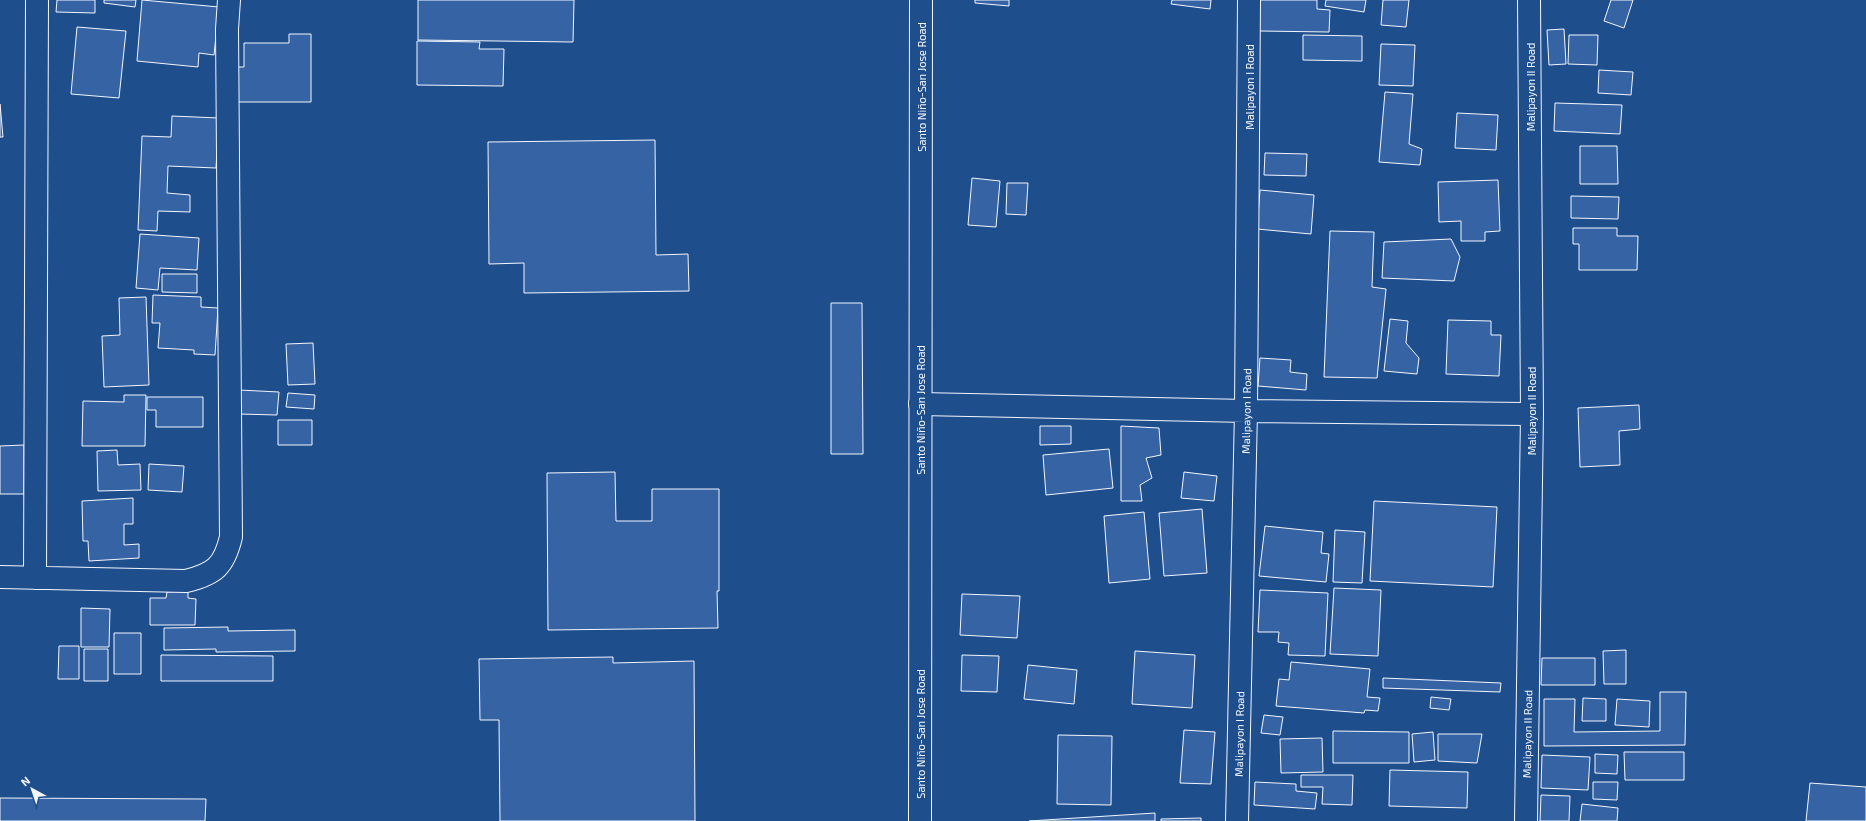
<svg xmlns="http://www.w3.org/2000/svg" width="1866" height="821" viewBox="0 0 1866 821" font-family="'Exo 2',sans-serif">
<rect width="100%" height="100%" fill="#1f4e8c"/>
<path fill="#3563a3" stroke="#f2f6ff" d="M57 0H95V13L56 12Z
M104 0H136L135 7 104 3Z
M142 0 219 7 214 55 199 53 198 67 137 61Z
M418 0H574L573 42 418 40Z
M975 0H1009V6L975 3Z
M1172 0H1211L1210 9 1171 4Z
M1260 0H1317V9L1330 10 1329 32 1259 31Z
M1326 0H1366L1364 12 1325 6Z
M1383 0H1409L1406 27 1381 25Z
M1611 0H1633L1624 28 1604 21Z
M77 27 126 31 119 98 71 94Z
M1564 29 1566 64 1549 65 1547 30Z
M289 34H311V102H238V67H244V43H289Z
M1303 35 1362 36V61L1303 60Z
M1569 35H1598L1597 65 1568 64Z
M417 41 480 42 479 49H504L503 86 417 85Z
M1381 44 1415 45 1413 86 1379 85Z
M1599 70 1633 72 1631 95 1598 93Z
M1385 92 1413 94 1409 144 1422 149 1420 165 1379 162Z
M1555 103 1622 105 1620 134 1554 131Z
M0 104 3 137H0Z
M1457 113 1498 115 1496 150 1455 148Z
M172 116 219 118 216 168 168 166 167 193 190 195V212L158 211 157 231 138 230 142 136 171 137Z
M655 140 656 255 688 254 689 291 524 293V263L489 264 488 142Z
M1580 146H1617L1618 184H1580Z
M1265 153 1307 154 1306 176 1264 175Z
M972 178 1000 181 996 227 968 225Z
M1498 180 1500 231 1485 232V241H1461V221L1439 222 1438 182Z
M1007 183H1028L1026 215 1006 214Z
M1260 190 1314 195 1311 234 1257 229Z
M1571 196 1619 197 1618 219 1571 218Z
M1573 228H1617V236H1638L1637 270H1579V244H1573Z
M1330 231 1374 232 1372 287 1386 289 1377 378 1324 377Z
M140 234 199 238 197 270 160 268 158 290 136 288Z
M1451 239 1460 257 1454 281 1382 278 1384 242Z
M162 274H197V293L162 292Z
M153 295 201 297V307L218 308 215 355 194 354V350L158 348 160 323H152Z
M146 297 149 385 104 387 102 336 120 335 119 298Z
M831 303H862L863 454H831Z
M1390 319 1408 321 1406 343 1419 358 1417 374 1384 371Z
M1448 320 1491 321V335H1501L1499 376 1446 374Z
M313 343 315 384 288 385 286 344Z
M1260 358 1291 360 1290 372 1307 374 1306 390 1258 386Z
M239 390 279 392 277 415 238 414Z
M288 393 315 395 314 409 286 407Z
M124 395H146L145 446H82L83 401 124 402Z
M147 397H203V427H156V410H147Z
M1639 405 1640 429 1619 431 1620 465 1580 467 1578 408Z
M278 420H312V445H278Z
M1040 426H1071V444L1040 445Z
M1121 426 1159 428 1161 455 1146 458 1152 478 1140 485 1142 501H1121Z
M24 445V494H0V446Z
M1109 449 1113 488 1046 495 1043 455Z
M117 450 118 465 140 464 141 490 98 491 97 451Z
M149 464 184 466 182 492 148 490Z
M615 472 616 521H652V489H719V591H717L718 628 548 630 547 473Z
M1184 472 1217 476 1214 501 1181 498Z
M133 498V524H124V545L139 544V558L89 561 88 541H83L82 501Z
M1374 501 1497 507 1493 587 1370 581Z
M1202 509 1207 573 1164 576 1159 513Z
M1144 512 1150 579 1109 583 1104 516Z
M1265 526 1323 532 1321 553 1329 554 1326 582 1259 576Z
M1335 530 1365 532 1362 583 1333 582Z
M1334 588 1381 590 1378 656 1330 654Z
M1260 590 1328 593 1325 656 1288 655 1289 643 1278 642 1279 632H1258Z
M188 591V598L196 599 195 625H150V598H166L167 592Z
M962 594 1020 596 1017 638 960 635Z
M81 608 110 609 109 647H81Z
M228 627V631L295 630V651L216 652V649L164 650V628Z
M114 633H141V674H114Z
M59 646H79V679H58Z
M84 649H108V681H84Z
M1626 650V684H1604L1603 651Z
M1135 651 1195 655 1192 708 1132 704Z
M161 655 273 656V681H161Z
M962 655 999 656 997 692 961 691Z
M613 657V663L694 661 695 821H500L499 720H480L479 659Z
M1542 658H1595V685H1541Z
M1291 662 1370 669 1367 697 1380 698 1378 711 1365 710 1364 713 1276 706 1279 679 1289 680Z
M1028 665 1077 670 1074 704 1024 699Z
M1383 678 1501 683 1500 692 1383 688Z
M1660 692H1686L1685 745 1544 746V699H1575L1574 732 1660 731Z
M1431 697 1451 699 1449 710 1430 708Z
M1583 698 1606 699V721H1582Z
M1617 699 1650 701 1649 727 1615 725Z
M1264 715 1283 717 1280 735 1261 733Z
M1184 730 1215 732 1211 784 1180 783Z
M1333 731 1409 732V763H1333Z
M1433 732 1435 760 1414 762 1412 734Z
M1438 734H1482L1477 763 1438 761Z
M1058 735 1112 736 1111 805 1057 804Z
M1322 738 1323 772 1281 773 1280 739Z
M1624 752H1684V780H1625Z
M1595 754 1618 755 1617 774 1595 773Z
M1542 755 1590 757 1588 790 1541 788Z
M1390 770 1468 772 1467 808 1389 806Z
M1301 775H1353L1352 805 1322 804 1323 787H1301Z
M1255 782 1296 784V791L1317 793 1315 809 1254 805Z
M1593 782H1618L1617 800 1593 799Z
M1810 783 1866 787V821H1806Z
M1541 795 1570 796 1569 821H1540Z
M0 798 206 799 205 821H0Z
M1582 804 1618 808 1617 821H1580Z
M1155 813V821H1029Z
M1201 818V821H1161V819Z"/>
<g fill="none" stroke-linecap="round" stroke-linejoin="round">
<g stroke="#f2f6ff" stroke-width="24">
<path id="street" d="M920 404 1246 411 1532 414
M0 577 186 581C215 574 224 566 231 537L227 29 229 0
M35 578 37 0
M1237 821 1246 411 1249 0
M1526 821 1532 414 1529 0"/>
</g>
<g stroke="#f2f6ff" stroke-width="24">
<path id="secondary" d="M920 821 921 0"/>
</g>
<use href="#street" stroke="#1f4e8c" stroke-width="22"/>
<use href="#secondary" stroke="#1f4e8c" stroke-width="22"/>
</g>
<g text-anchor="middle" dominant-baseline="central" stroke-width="3" stroke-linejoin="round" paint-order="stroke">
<g font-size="11" fill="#f2f6ff" stroke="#1f4e8c">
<text transform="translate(921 87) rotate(-90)">Santo Niño-San Jose Road</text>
<text transform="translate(1249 87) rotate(-90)">Malipayon I Road</text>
<text transform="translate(1530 87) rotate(-90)">Malipayon II Road</text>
<text transform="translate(920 410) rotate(-90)">Santo Niño-San Jose Road</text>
<text transform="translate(1246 411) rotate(-89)">Malipayon I Road</text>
<text transform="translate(1531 411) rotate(-90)">Malipayon II Road</text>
<text transform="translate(920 734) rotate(-90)">Santo Niño-San Jose Road</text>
<text transform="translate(1239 734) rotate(-89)">Malipayon I Road</text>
<text transform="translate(1527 734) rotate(-89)">Malipayon II Road</text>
</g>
</g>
<g transform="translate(32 789) rotate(320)" stroke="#1f4e8c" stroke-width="3" paint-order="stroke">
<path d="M0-3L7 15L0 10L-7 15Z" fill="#f2f6ff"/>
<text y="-6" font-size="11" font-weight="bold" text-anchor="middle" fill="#f2f6ff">N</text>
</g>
</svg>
